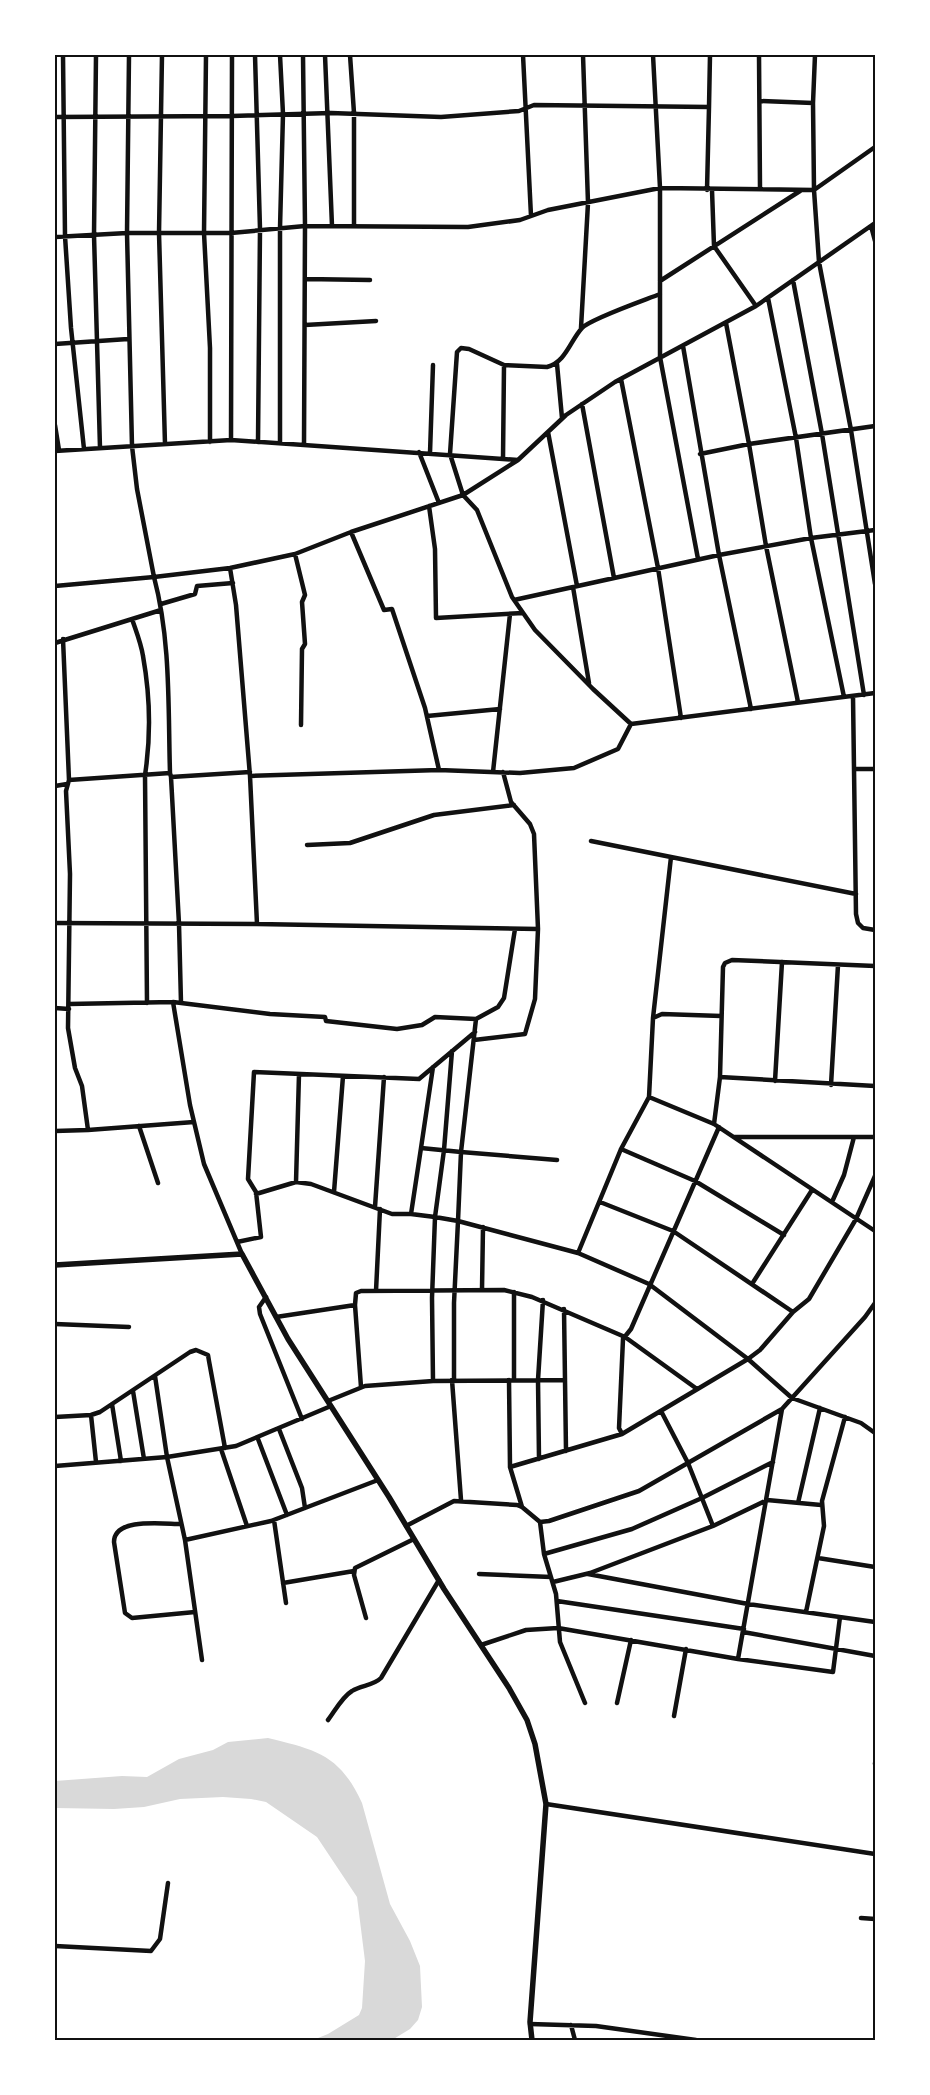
<svg xmlns="http://www.w3.org/2000/svg" width="930" height="2095" viewBox="0 0 930 2095" font-family="'Space Grotesk',sans-serif">
<rect width="100%" height="100%" fill="#fff"/>
<path fill="#d9d9d9" d="M268 1738C317 1750 340 1755 362 1803L390 1904 410 1941 420 1966 422 2007 418 2020 410 2029 392 2040H313L328 2034 359 2015 362 2008 365 1961 357 1897 317 1837 266 1802 251 1799 223 1797 180 1799 144 1807 114 1809 55 1808V1781L122 1776 147 1777 179 1759 213 1750 228 1742Z"/>
<g fill="none" stroke-linecap="round" stroke-linejoin="round">
<path stroke="#111" stroke-width="4.5" d="M63 55 65 236 71 328 84 449
M96 55 94 235 100 448
M129 55 127 233 132 446 137 489 154 577 230 568 295 554 351 532 463 495 477 510 512 597 535 630 593 689 631 724 875 693
M162 55 159 233 165 444
M206 55 204 233 210 348V442
M255 55 260 229 258 442
M280 55 283 114 280 228V443
M303 55 305 226 304 445
M325 55 332 226
M350 55 354 113V226
M523 55 531 216
M653 55 660 188V357L698 559
M759 55 760 189
M815 55 813 103 814 190 819 262 851 430 875 584
M760 101 813 103
M709 107 710 55
M55 117 232 116 331 113 441 117 519 111 534 105 709 107 707 190
M712 190 714 246 756 306
M871 226 875 241
M55 237 127 233H231L305 226 468 227 520 220 548 210 660 188 814 190 875 147
M305 279 370 280
M793 280 822 434 864 695
M660 281 800 191
M660 294C645 300 590 319 582 328 570 341 566 362 547 367L504 365 469 349 461 348 457 352 450 454 463 495 518 460 566 415 615 382 756 306 875 223
M768 298 796 438 811 538 844 697
M726 323 749 444 766 546 798 702
M305 325 376 321
M581 328 588 203 583 55
M55 344 128 339
M683 346 719 555 751 709
M557 364 562 418
M621 379 658 568 681 718
M582 404 614 578
M55 425 59 450
M548 432 577 586
M231 440 232 55
M55 451 231 440 518 460
M419 452 439 503
M430 453 433 365
M700 454 749 444 875 426
M503 459 504 365
M429 506 435 549 436 618 523 613
M351 532 384 610 392 609 425 708 439 770
M295 554 305 595 302 602 305 644 302 649 301 725
M230 568 236 605 250 776 439 770 520 773 574 768 618 749 631 724
M55 586 154 577C171 641 168 708 170 773
M573 587 589 683
M514 600 719 555 811 538 875 530
M161 604 195 594 197 586 233 583
M132 619C136 631 141 643 143 656 150 695 151 736 145 775L147 1003
M55 643 161 610
M853 696 856 914 858 923 863 928 875 930
M427 716 500 709
M854 769H875
M493 772 510 614
M503 772 511 802 530 824 534 834 538 929
M171 777 179 924 181 1003
M69 780 170 773 171 777 250 772
M55 786 67 784
M591 841 856 894
M307 845 350 843 434 815 514 805
M55 923 257 924 250 776
M257 924 538 929 535 999 525 1034 474 1040
M173 1002 270 1014 325 1017 326 1021 397 1029 422 1025 435 1017 476 1019 461 1152 557 1160
M69 1004 173 1002 190 1105 204 1164 242 1254
M55 1008 69 1009
M653 1018 671 857
M476 1019 498 1007 504 998 515 929
M452 1051 444 1150 435 1217 458 1221 454 1303V1380
M720 1077 875 1086
M775 1081 782 962
M831 1085 838 965
M649 1097 653 1018 662 1014 721 1016
M714 1124 720 1077 723 967 725 963 732 960 875 966
M139 1126 158 1183
M719 1127 631 1329 623 1339 619 1428 622 1434 748 1359 649 1284 578 1253 621 1149 649 1097 714 1124 875 1231
M88 1130 194 1122
M55 1131 88 1130 82 1086 75 1068 68 1028 70 874 66 791 69 780 63 639
M734 1137H875
M421 1148 433 1067
M621 1149 695 1181 784 1235
M296 1182 299 1074
M334 1192 343 1076
M256 1194 296 1182 311 1184 392 1214H411
M600 1202 673 1231 793 1312 760 1350 748 1359 792 1398 861 1423 875 1433
M832 1202 844 1175 854 1137
M375 1207 384 1077
M237 1242 261 1237 256 1192 248 1179 254 1072 419 1079 475 1032
M752 1284 812 1190
M482 1290 483 1227
M376 1291 380 1209
M514 1292V1380
M266 1297 259 1307 260 1314 302 1419
M564 1309 565 1380 433 1381 432 1298 435 1217 411 1214 421 1148 461 1152 458 1221 578 1253
M793 1312 809 1299 856 1219 875 1176
M276 1317 355 1305
M55 1324 129 1327
M155 1376 167 1457 185 1540 202 1660
M452 1380 461 1500
M509 1380 510 1467
M565 1380 566 1451
M361 1387 355 1305 356 1293 361 1291 504 1290 532 1297 625 1337 697 1389
M133 1391 144 1459
M328 1401 365 1386 433 1381
M112 1404 121 1461
M661 1411 688 1463 713 1526
M91 1415 96 1462
M55 1417 91 1415 100 1412 190 1352 196 1350 208 1355 209 1361 225 1448
M279 1429 302 1488 305 1508
M258 1439 287 1515
M221 1449 247 1526
M539 1459 538 1380 543 1300
M55 1466 167 1457 236 1446 331 1406
M798 1503 820 1408
M522 1507 510 1467 622 1434
M274 1520 286 1603
M540 1522 544 1554 556 1594 560 1642 585 1703
M181 1524C164 1524 114 1517 114 1542L125 1613 132 1618 195 1612
M406 1526 454 1501 517 1505 522 1507 540 1522 549 1521 639 1491 782 1409 865 1317 875 1303
M185 1540 271 1521 378 1480
M544 1554 632 1529 702 1498 773 1462
M818 1558 875 1567
M479 1574 551 1577
M588 1574 748 1604 875 1622
M553 1582 590 1573 713 1526 767 1500 821 1505
M283 1583 354 1571
M557 1601 744 1629
M806 1612 824 1526 822 1501 845 1417
M366 1618 354 1575 355 1568 414 1539
M743 1632 875 1656
M481 1645 526 1630 558 1628 738 1659 833 1672 840 1617
M738 1659 782 1409
M617 1703 631 1640
M674 1716 686 1649
M328 1720C335 1711 342 1697 352 1691 361 1685 373 1686 381 1678L439 1580
M875 1763V1764
M546 1804 875 1854
M861 1918 875 1919
M55 1946 151 1951 160 1939 168 1883
M530 2024 596 2026 696 2040
M571 2025 575 2040"/>
<path stroke="#111" stroke-width="5.5" d="M55 1265 242 1254 288 1339 389 1497 444 1589 509 1688 527 1720 535 1744 546 1804 530 2022 532 2040"/>
</g>
<rect width="930" height="2095" fill="none" stroke="#ffffff" stroke-width="112"/>
<rect x="56" y="56" width="818" height="1983" fill="none" stroke="#111" stroke-width="2"/>
</svg>
